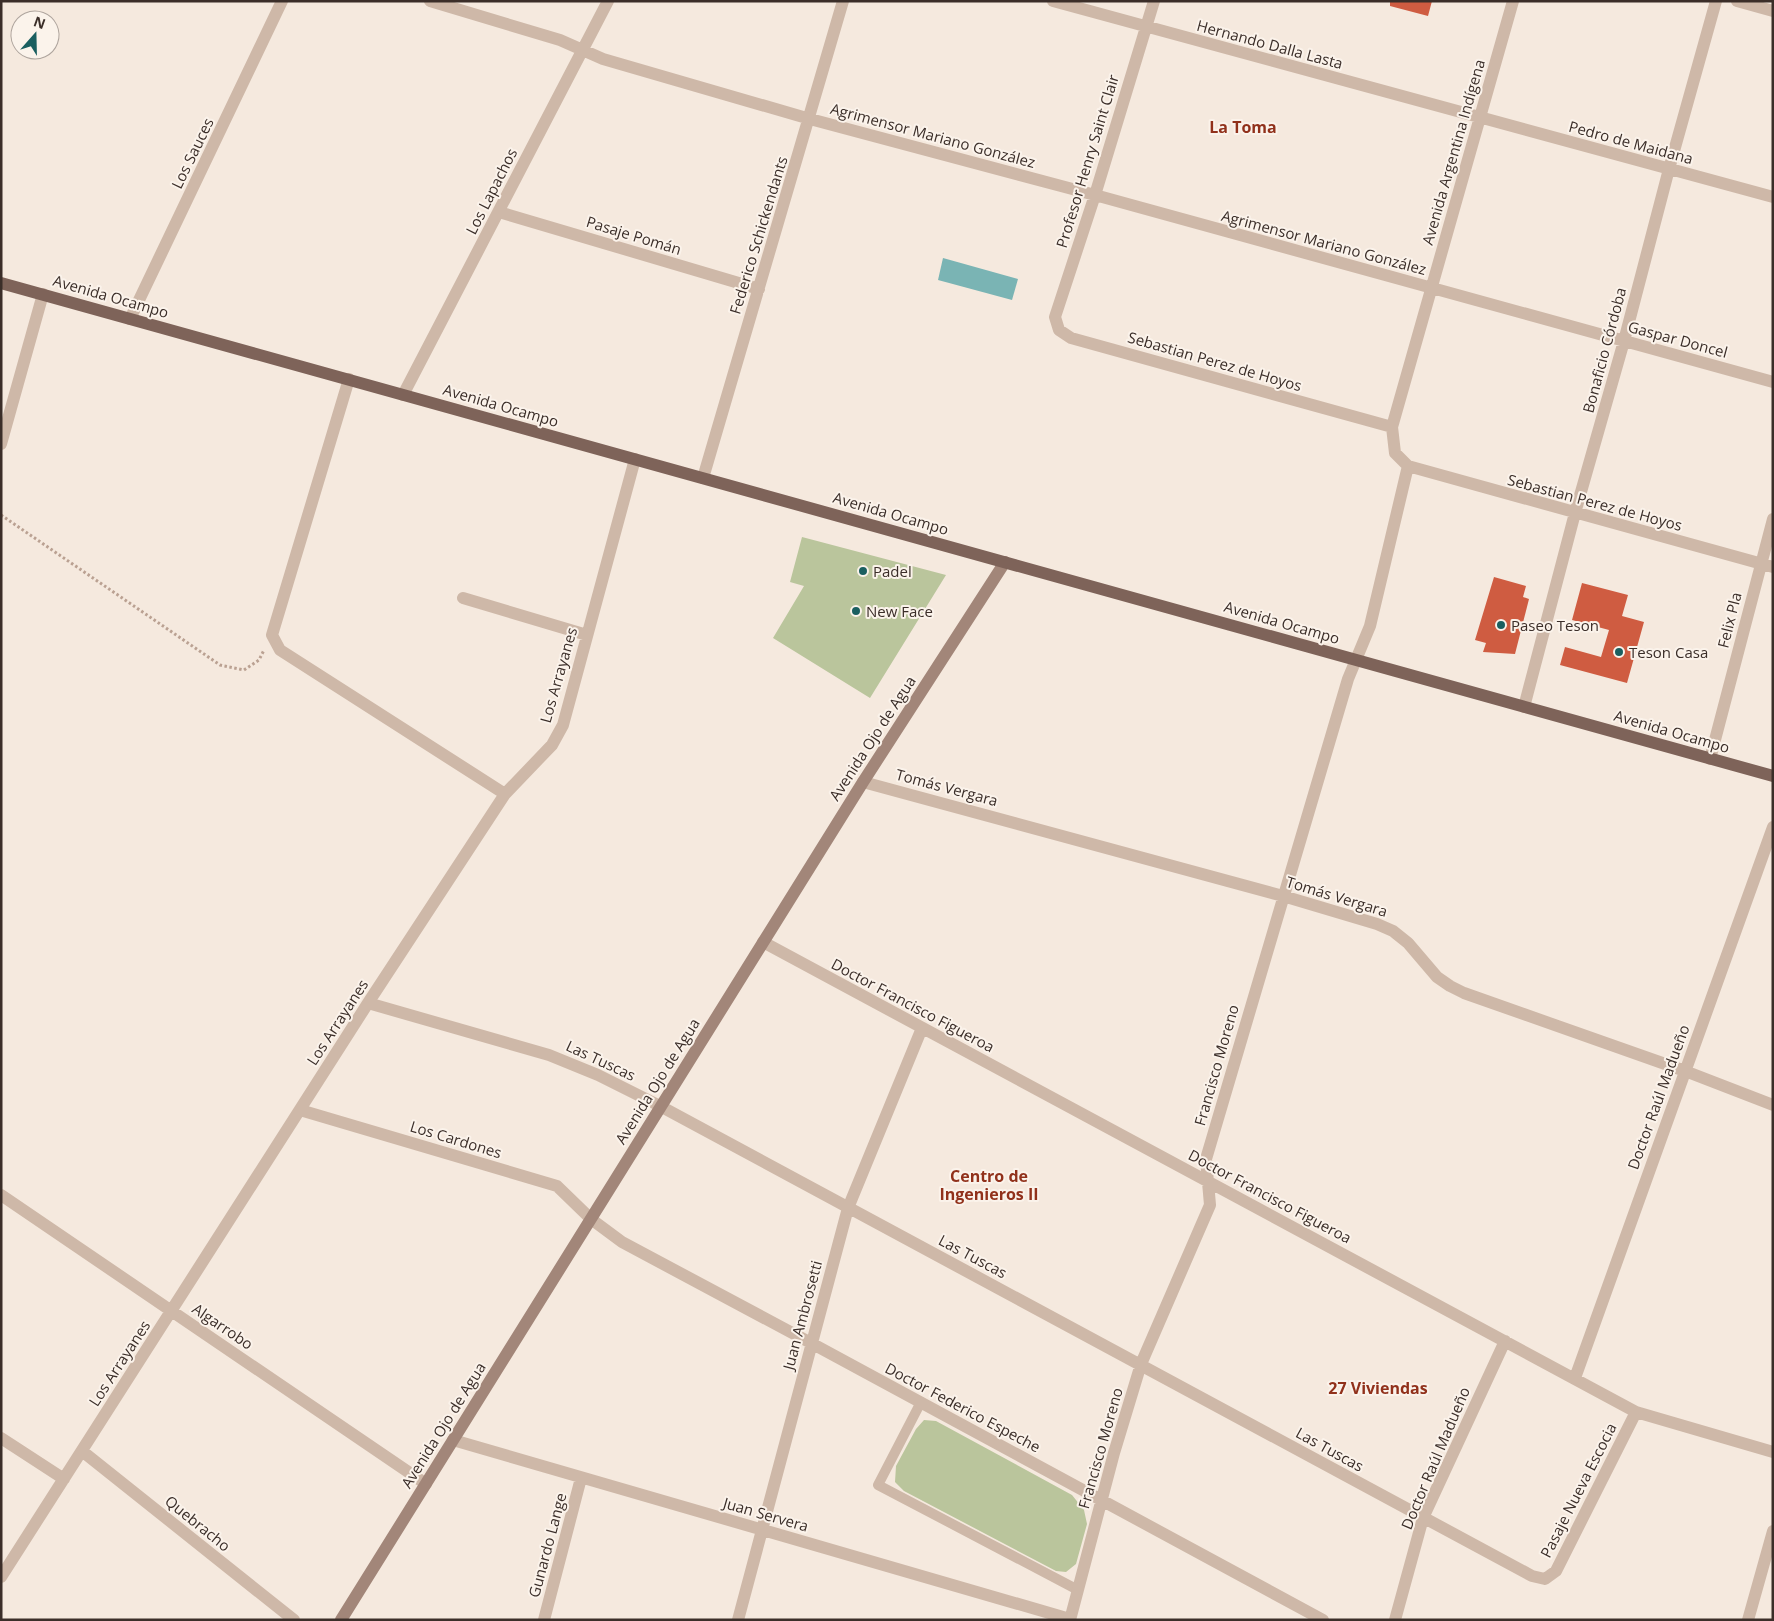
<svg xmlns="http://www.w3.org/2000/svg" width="1774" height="1621" viewBox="0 0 1774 1621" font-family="'Open Sans',sans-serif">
<rect width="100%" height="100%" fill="#f5e9de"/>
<path fill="#bac59c" d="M802 537 946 575 870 698 773 638 804 586 790 582Z
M924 1420 936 1421 1072 1495 1084 1510 1087 1524 1076 1564 1066 1572 1056 1571 904 1491 895 1482 896 1466 916 1429Z"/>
<path fill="#7ab4b4" d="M943 258 1018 279 1012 300 938 280Z"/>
<path fill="#cf5c41" d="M1390 1H1432L1428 16 1390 6Z
M1494 577 1526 586 1523 597 1529 599 1515 654 1483 652 1486 643 1475 640Z
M1582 583 1628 595 1622 616 1644 622 1627 683 1560 665 1565 647 1601 657 1609 630 1572 620Z"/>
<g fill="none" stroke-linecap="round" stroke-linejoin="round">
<path stroke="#baa192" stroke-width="3" stroke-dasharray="2.5 2.5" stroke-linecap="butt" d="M1 515 220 665 244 670 259 660 264 650"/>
<path stroke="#ceb8a8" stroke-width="10" d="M921 1402 878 1485 1078 1590"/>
<path stroke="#ceb8a8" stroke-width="12" d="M430 1 560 40 603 59 810 119 1095 195 1773 382
M1053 1 1773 197
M1154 1 1095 195 1055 317 1059 330 1071 338 1392 427
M1513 1 1392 427 1395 453 1408 466 1773 567
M1737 1 1773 11
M499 212 759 289
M130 319 282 1
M349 379 272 635 280 650 505 794
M403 395 608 1
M1 444 43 294
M703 478 843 1
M463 598 587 635
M1524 707 1575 513 1624 341 1669 169 1716 1
M1710 759 1773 519
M863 782 1283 896 1377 924 1393 931 1408 943 1437 977 1450 986 1464 993 1685 1071 1773 1105
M763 942 1636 1412 1773 1452
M368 1003 549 1055 598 1075 660 1106 1532 1576 1545 1579 1556 1571 1636 1412
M300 1110 557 1186 591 1219 622 1242 811 1343 1323 1620
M1 1195 426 1484
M1575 1378 1773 827
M1 1438 64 1479
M453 1440 1070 1619
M82 1451 294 1620
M1 1577 368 1003 505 794 552 745 563 725 635 459
M544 1620 581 1478
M738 1620 848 1208 922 1028
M1070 1620 1114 1453 1141 1364 1210 1205 1206 1159 1348 679 1370 626 1408 466
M1395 1620 1423 1518 1505 1341
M1748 1620 1773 1531"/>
<path stroke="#a28679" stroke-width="12" d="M341 1620 863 782 1005 562"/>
<path stroke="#7e6359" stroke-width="12" d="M1 283 1773 776"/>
</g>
<g fill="#1a5f60" stroke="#fbf3eb" stroke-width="2">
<circle cx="863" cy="571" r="5"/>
<circle cx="856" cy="611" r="5"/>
<circle cx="1501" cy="625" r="5"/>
<circle cx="1619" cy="652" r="5"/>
</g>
<g text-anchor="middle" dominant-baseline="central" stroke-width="4" stroke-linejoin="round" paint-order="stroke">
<g font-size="15" fill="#3b2e29" stroke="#fbf3eb">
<text transform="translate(1270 44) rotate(15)">Hernando Dalla Lasta</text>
<text transform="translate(933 135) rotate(15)">Agrimensor Mariano González</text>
<text transform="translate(1631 142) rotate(15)">Pedro de Maidana</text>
<text transform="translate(1453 152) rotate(-74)">Avenida Argentina Indígena</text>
<text transform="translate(192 153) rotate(-64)">Los Sauces</text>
<text transform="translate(1087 161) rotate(-73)">Profesor Henry Saint Clair</text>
<text transform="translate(491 191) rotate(-63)">Los Lapachos</text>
<text transform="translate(634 235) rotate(17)">Pasaje Pomán</text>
<text transform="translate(758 235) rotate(-73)">Federico Schickendants</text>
<text transform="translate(1324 242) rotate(15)">Agrimensor Mariano González</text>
<text transform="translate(111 296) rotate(16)">Avenida Ocampo</text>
<text transform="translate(1678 339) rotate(15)">Gaspar Doncel</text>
<text transform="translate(1604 350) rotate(-75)">Bonaficio Córdoba</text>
<text transform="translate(1215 361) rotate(16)">Sebastian Perez de Hoyos</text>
<text transform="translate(501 405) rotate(16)">Avenida Ocampo</text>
<text transform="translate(1595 502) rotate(15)">Sebastian Perez de Hoyos</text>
<text transform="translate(891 513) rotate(16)">Avenida Ocampo</text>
<text transform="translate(1729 620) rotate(-76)">Felix Pla</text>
<text transform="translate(1282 622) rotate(16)">Avenida Ocampo</text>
<text transform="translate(558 675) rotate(-74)">Los Arrayanes</text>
<text transform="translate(1672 731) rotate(16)">Avenida Ocampo</text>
<text transform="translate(872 738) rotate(-57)">Avenida Ojo de Agua</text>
<text transform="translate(947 787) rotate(15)">Tomás Vergara</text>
<text transform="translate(1337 896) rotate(17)">Tomás Vergara</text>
<text transform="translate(913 1005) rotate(28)">Doctor Francisco Figueroa</text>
<text transform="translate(337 1022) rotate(-57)">Los Arrayanes</text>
<text transform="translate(601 1060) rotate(25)">Las Tuscas</text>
<text transform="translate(1216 1065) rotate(-74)">Francisco Moreno</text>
<text transform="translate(657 1081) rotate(-58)">Avenida Ojo de Agua</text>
<text transform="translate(1658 1097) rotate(-70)">Doctor Raúl Madueño</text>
<text transform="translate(456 1139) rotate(17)">Los Cardones</text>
<text transform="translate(1270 1196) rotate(28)">Doctor Francisco Figueroa</text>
<text transform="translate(973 1256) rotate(28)">Las Tuscas</text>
<text transform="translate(802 1315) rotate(-75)">Juan Ambrosetti</text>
<text transform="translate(223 1326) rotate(34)">Algarrobo</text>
<text transform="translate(119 1363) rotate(-57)">Los Arrayanes</text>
<text transform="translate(963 1407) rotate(28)">Doctor Federico Espeche</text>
<text transform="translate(443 1425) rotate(-58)">Avenida Ojo de Agua</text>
<text transform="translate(1100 1448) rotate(-74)">Francisco Moreno</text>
<text transform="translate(1330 1449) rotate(29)">Las Tuscas</text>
<text transform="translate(1435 1458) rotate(-67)">Doctor Raúl Madueño</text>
<text transform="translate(1578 1490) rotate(-63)">Pasaje Nueva Escocia</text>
<text transform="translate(766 1514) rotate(16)">Juan Servera</text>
<text transform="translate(198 1523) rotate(39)">Quebracho</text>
<text transform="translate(547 1545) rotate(-75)">Gunardo Lange</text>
</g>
<g font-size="15" fill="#3b2e29" stroke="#fbf3eb" text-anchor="start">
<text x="873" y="571">Padel</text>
<text x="866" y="611">New Face</text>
<text x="1511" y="625">Paseo Teson</text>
<text x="1629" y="652">Teson Casa</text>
</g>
<g font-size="16" font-weight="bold" fill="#91311b" stroke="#fbf3eb">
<text x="1243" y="127">La Toma</text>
<text x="989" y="1176">Centro de<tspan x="989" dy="18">Ingenieros II</tspan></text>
<text x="1378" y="1388">27 Viviendas</text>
</g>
</g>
<rect width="1774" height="1621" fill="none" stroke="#3b2e29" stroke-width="5"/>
<g transform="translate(35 35) rotate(20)"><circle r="24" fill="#fbf3eb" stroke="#aea49d"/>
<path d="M0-4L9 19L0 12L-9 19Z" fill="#1a5f60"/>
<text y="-8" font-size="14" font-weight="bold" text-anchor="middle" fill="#3b2e29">N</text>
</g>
</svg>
